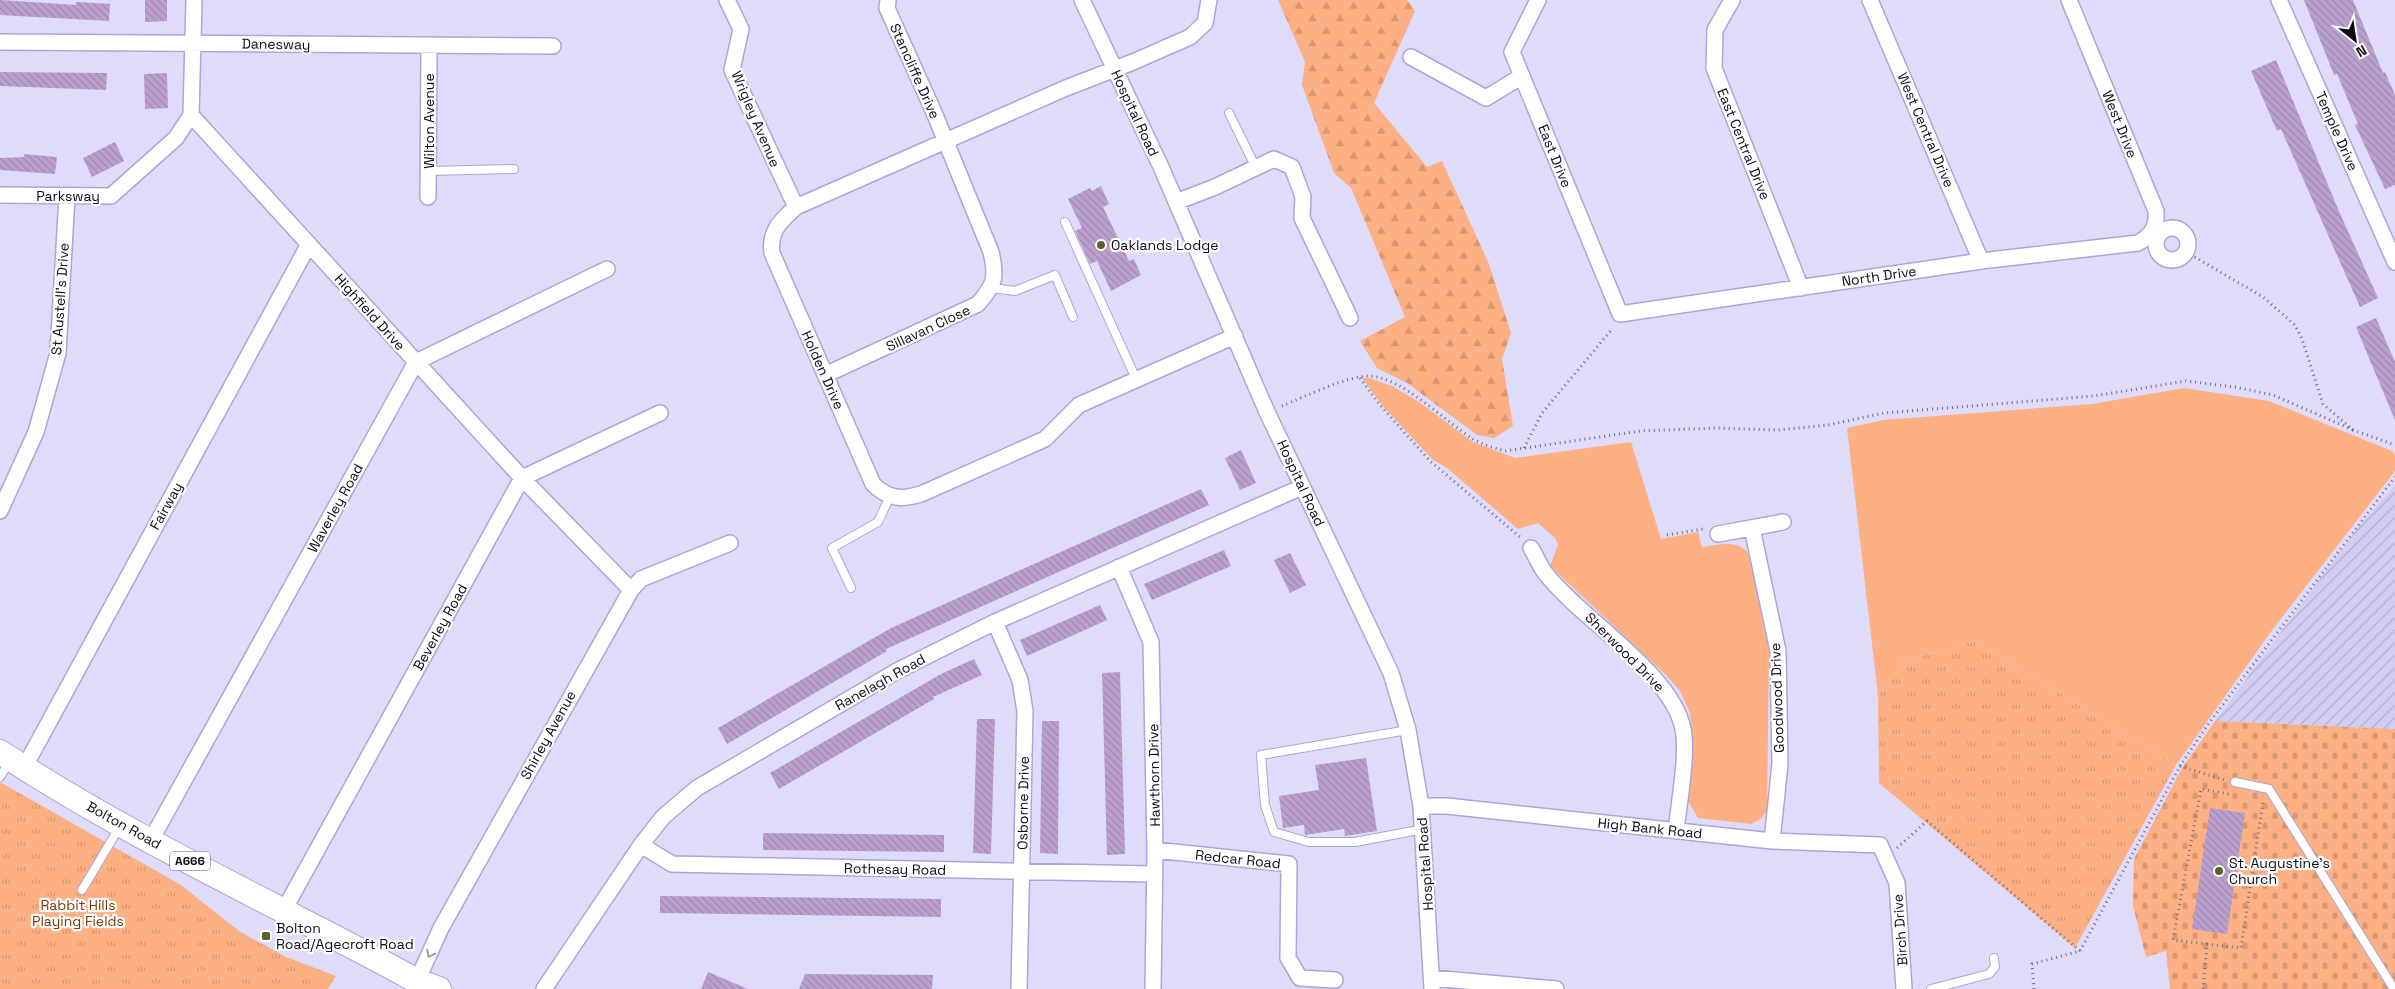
<svg xmlns="http://www.w3.org/2000/svg" width="2395" height="989" viewBox="0 0 2395 989" font-family="'Space Grotesk',sans-serif">
<defs>
<pattern id="industrial-furrows" width="10" height="10" patternUnits="userSpaceOnUse" patternTransform="scale(1.25)"><rect width="10" height="10" fill="#d2cef1"/><path d="M-1 1l2-2M0 10L10 0M9 11l2-2" fill="none" stroke="#b3afce"/></pattern>
<pattern id="forest-firs" width="22" height="20" patternUnits="userSpaceOnUse" patternTransform="scale(1.25)"><rect width="22" height="20" fill="#fdb083"/><path d="M5 1l3.5 6h-7zM16 11l3.5 6h-7z" fill="#d89671"/></pattern>
<pattern id="cemetery-stones" width="16" height="16" patternUnits="userSpaceOnUse" patternTransform="scale(1.25)"><rect width="16" height="16" fill="#fdb083"/><path d="M2 7V4a2 2 0 0 1 4 0v3zM10 15v-3a2 2 0 0 1 4 0v3z" fill="#d89671"/></pattern>
<pattern id="park-tufts" width="24" height="20" patternUnits="userSpaceOnUse" patternTransform="scale(1.25)"><rect width="24" height="20" fill="#fdb083"/><path d="M3 7l-1-3M5 7V3M7 7l1-3M15 17l-1-3M17 17v-4M19 17l1-3" fill="none" stroke="#d89671"/></pattern>
<pattern id="building-back-hatch" width="6" height="6" patternUnits="userSpaceOnUse" patternTransform="scale(1.25)"><rect width="6" height="6" fill="#bba0ce"/><path d="M-1 5l2 2M0 0l6 6M5-1l2 2" fill="none" stroke="#a088b0"/></pattern>
</defs>
<rect width="100%" height="100%" fill="#dfdbfa"/>
<path fill="url(#industrial-furrows)" d="M2395 485V729L2215 721 2360 525Z"/>
<path fill="#fdb083" d="M1362 378H1369L1392 386 1419 402 1473 442 1515 458 1631 442 1661 539 1698 532 1702 547C1723 544 1743 538 1753 561L1769 649 1767 810 1762 818 1751 824 1698 818 1688 801 1692 728 1690 713 1680 691 1666 675 1550 566 1558 545 1555 538 1538 523 1518 529 1447 468 1432 459 1382 405Z
M2184 388 2269 401 2392 451 2395 455V471L2270 633 2176 765 1975 641 1902 661 1878 696 1847 428 1884 420 2092 404Z"/>
<path fill="url(#forest-firs)" d="M1278 0H1407L1415 11 1374 103 1427 167 1442 161 1489 264 1511 333 1502 359 1513 426 1494 438 1477 435 1407 383 1377 368 1360 341 1405 317 1351 188 1334 173 1302 85 1305 62Z"/>
<path fill="url(#cemetery-stones)" d="M2215 721 2395 729V989H2170L2166 951 2146 957 2133 906 2134 859 2181 770Z"/>
<path fill="url(#park-tufts)" d="M1975 641 2176 765 2075 948 1879 783 1878 696 1902 661Z
M0 782 181 885 239 931 286 957 336 976 328 989H0Z"/>
<path fill="url(#building-back-hatch)" d="M0 0 76 5V2L110 4 109 21 0 15Z
M145 0H167V21L145 22Z
M2304 0H2353L2383 73 2385 72 2395 95V185L2385 189 2355 125 2358 124 2337 74 2334 75Z
M2276 60 2338 209 2378 298 2360 307 2281 129 2277 131 2251 71Z
M0 72 107 73 106 90 0 86Z
M167 73 168 108 145 109 144 74Z
M115 142 124 161 92 177 83 158Z
M24 154 57 157 55 174 0 170V158L24 157Z
M1101 186 1109 204 1103 207 1129 261 1134 259 1141 275 1111 291 1097 261 1090 264 1075 231 1082 228 1068 199 1090 188 1092 191Z
M2376 318 2395 362V420L2356 327Z
M1241 450 1256 483 1240 490 1225 458Z
M1201 489 1209 505 886 649 887 651 727 744 718 728 891 628Z
M1224 550 1231 566 1152 600 1144 584Z
M1290 553 1306 585 1290 593 1274 560Z
M1100 605 1107 620 1027 656 1020 640Z
M974 659 982 675 933 697 934 699 779 789 770 773 941 674Z
M1120 672 1125 854 1107 855 1102 673Z
M977 719H995L991 854 973 853Z
M1042 721H1059L1058 854 1040 853Z
M1366 758 1377 831 1345 836 1344 829 1305 835 1304 825 1283 828 1279 796 1319 790 1315 765Z
M2210 808 2245 813 2227 934 2192 929Z
M763 833 944 835V852L763 850Z
M660 896 941 899V917L660 913Z
M708 972 748 989H701Z
M805 974 933 975 932 989H799Z"/>
<g fill="none" stroke-linecap="round" stroke-linejoin="round">
<g stroke="#ada5d7" stroke-width="10">
<path id="service" d="M1229 113 1256 168
M429 171 514 169
M1065 222 1137 381
M992 288 1015 291 1055 275 1073 317
M851 588 832 548 878 522 890 496
M1408 730 1261 755 1265 805 1274 832 1309 842H1355L1424 829
M0 777 10 761
M2235 782 2269 789 2394 989
M82 890 119 828
M1931 989 1989 974 1995 967 1994 958"/>
</g>
<g stroke="#ada5d7" stroke-width="18">
<path id="minor" d="M194 0 191 115 522 478 631 590
M727 0 741 29 732 70 796 207
M1082 0 1161 167 1267 412 1391 673 1408 730 1421 806 1432 989
M1209 0 1205 23 1190 37 1133 62 1066 88 796 207C780 221 769 232 772 253L873 484C888 499 901 500 921 494L1045 439 1079 405 1235 336
M1538 0 1512 52 1620 314 1981 261 2138 243C2152 235 2157 227 2156 211L2069 0
M1732 0 1715 30 1714 68 1801 288
M1870 0 1981 261
M2279 0 2395 262
M0 42 553 46
M1411 57 1486 98 1522 76
M0 195 111 196 176 138 191 115
M428 197 429 45
M1176 202 1215 187 1274 159 1292 167 1303 197 1302 218 1350 318
M2156 244a16 16 0 1 1 32 0a16 16 0 1 1-32 0Z
M825 375 978 304C995 284 997 278 991 252L933 110 887 8 888 0
M0 511 36 432 58 353 67 196
M1752 528 1778 651 1780 764 1772 841
M1718 534 1783 522
M1531 548C1536 556 1540 567 1546 574 1581 619 1672 673 1683 729 1688 756 1679 802 1676 831
M1119 567 1151 642 1155 850 1153 989
M995 622 1020 680 1025 711 1019 989
M24 768 309 244
M1421 806H1447L1772 841 1880 845 1897 883 1904 989
M151 840 416 362 607 269
M641 845 672 864 1154 874
M1155 850 1289 864 1288 958 1300 978 1335 980
M284 910 522 478 660 413
M1432 978 1556 989
M417 981 441 928 631 590 641 579 730 543
M544 989 641 845 663 817 697 788 897 671 995 622 1302 487"/>
</g>
<g stroke="#ada5d7" stroke-width="26">
<path id="primary" d="M0 752C132 839 278 905 417 981L439 989"/>
</g>
<path stroke="#716d85" stroke-width="3" stroke-dasharray="1 4" stroke-linecap="butt" d="M2186 252 2263 297 2295 325 2302 339 2323 404 2353 430 2395 445
M1360 378 1380 405 1430 461 1520 537
M1282 406C1304 397 1347 376 1369 376 1402 377 1446 422 1473 439 1483 445 1494 448 1505 451L1640 431 1717 428 1778 430 1828 425 1884 413 2094 396 2186 381 2235 387 2273 395 2353 430
M1524 448 1542 413 1613 328
M1667 535 1703 529
M2180 766 2225 780
M1897 848 1927 821 2080 951
M2207 944 2241 948 2263 802
M2034 989 2032 964 2080 951 2180 766 2209 723 2395 477
M2203 989 2207 944 2173 940 2201 789 2229 794"/>
<use href="#service" stroke="#fff" stroke-width="8"/>
<use href="#minor" stroke="#fff" stroke-width="15"/>
<use href="#primary" stroke="#fff" stroke-width="24"/>
</g>
<defs><path id="oneway-chevron" d="M-2-3.5L2.5 0L-2 3.5" fill="none" stroke-width="1.6" stroke-linecap="round" stroke-linejoin="round" transform="scale(1.25)"/></defs>
<use stroke="#9e9ca3" href="#oneway-chevron" transform="translate(430 954) rotate(116)"/>
<g fill="#5d602d" stroke="#fff" stroke-width="2">
<circle cx="1101" cy="245" r="5"/>
<circle cx="2219" cy="871" r="5"/>
<rect x="261" y="931" width="10" height="10" rx="2.5"/>
</g>
<g text-anchor="middle" dominant-baseline="central" stroke-width="4.5" stroke-linejoin="round" paint-order="stroke">
<rect fill="#fff" stroke="#55525e" stroke-width="1" x="170" y="851.5" width="40" height="19" rx="4"/>
<g font-size="12" font-weight="bold" fill="#0c0819">
<text x="190" y="861">A666</text>
</g>
<g font-size="14" fill="#0c0819" stroke="#fff">
<text transform="translate(276 44) rotate(1)">Danesway</text>
<text transform="translate(915 71) rotate(66)">Stancliffe Drive</text>
<text transform="translate(1135 113) rotate(65)">Hospital Road</text>
<text transform="translate(756 119) rotate(67)">Wrigley Avenue</text>
<text transform="translate(429 121) rotate(-90)">Wilton Avenue</text>
<text transform="translate(2120 124) rotate(68)">West Drive</text>
<text transform="translate(1926 130) rotate(67)">West Central Drive</text>
<text transform="translate(2337 131) rotate(66)">Temple Drive</text>
<text transform="translate(1744 144) rotate(68)">East Central Drive</text>
<text transform="translate(1555 156) rotate(68)">East Drive</text>
<text x="68" y="196">Parksway</text>
<text transform="translate(1879 276) rotate(-8)">North Drive</text>
<text transform="translate(60 299) rotate(-86)">St Austell's Drive</text>
<text transform="translate(370 312) rotate(48)">Highfield Drive</text>
<text transform="translate(928 328) rotate(-25)">Sillavan Close</text>
<text transform="translate(823 370) rotate(66)">Holden Drive</text>
<text transform="translate(1301 483) rotate(65)">Hospital Road</text>
<text transform="translate(166 506) rotate(-61)">Fairway</text>
<text transform="translate(335 508) rotate(-61)">Waverley Road</text>
<text transform="translate(440 627) rotate(-61)">Beverley Road</text>
<text transform="translate(1625 652) rotate(45)">Sherwood Drive</text>
<text transform="translate(880 682) rotate(-29)">Ranelagh Road</text>
<text transform="translate(1777 698) rotate(-92)">Goodwood Drive</text>
<text transform="translate(548 735) rotate(-61)">Shirley Avenue</text>
<text transform="translate(1154 775) rotate(-91)">Hawthorn Drive</text>
<text transform="translate(1023 803) rotate(-89)">Osborne Drive</text>
<text transform="translate(124 825) rotate(29)">Bolton Road</text>
<text transform="translate(1650 828) rotate(6)">High Bank Road</text>
<text transform="translate(1238 859) rotate(6)">Redcar Road</text>
<text transform="translate(1425 864) rotate(-94)">Hospital Road</text>
<text transform="translate(895 869) rotate(1)">Rothesay Road</text>
<text transform="translate(1900 930) rotate(-94)">Birch Drive</text>
</g>
<g font-size="14" fill="#0c0819" stroke="#fff" text-anchor="start">
<text x="1111" y="245">Oaklands Lodge</text>
<text x="2229" y="863">St. Augustine's<tspan x="2229" dy="16">Church</tspan></text>
<text x="276" y="928">Bolton<tspan x="276" dy="16">Road/Agecroft Road</tspan></text>
</g>
<g font-size="14" fill="#793701" stroke="#fff">
<text x="78" y="905">Rabbit Hills<tspan x="78" dy="16">Playing Fields</tspan></text>
</g>
</g>
<g transform="translate(2355 40) rotate(150)" stroke="#ffffff" stroke-width="4" paint-order="stroke">
<path d="M0-4L9 19L0 12L-9 19Z" fill="#0c0819"/>
<text y="-8" font-size="14" font-weight="bold" text-anchor="middle" fill="#0c0819">N</text>
</g>
</svg>
